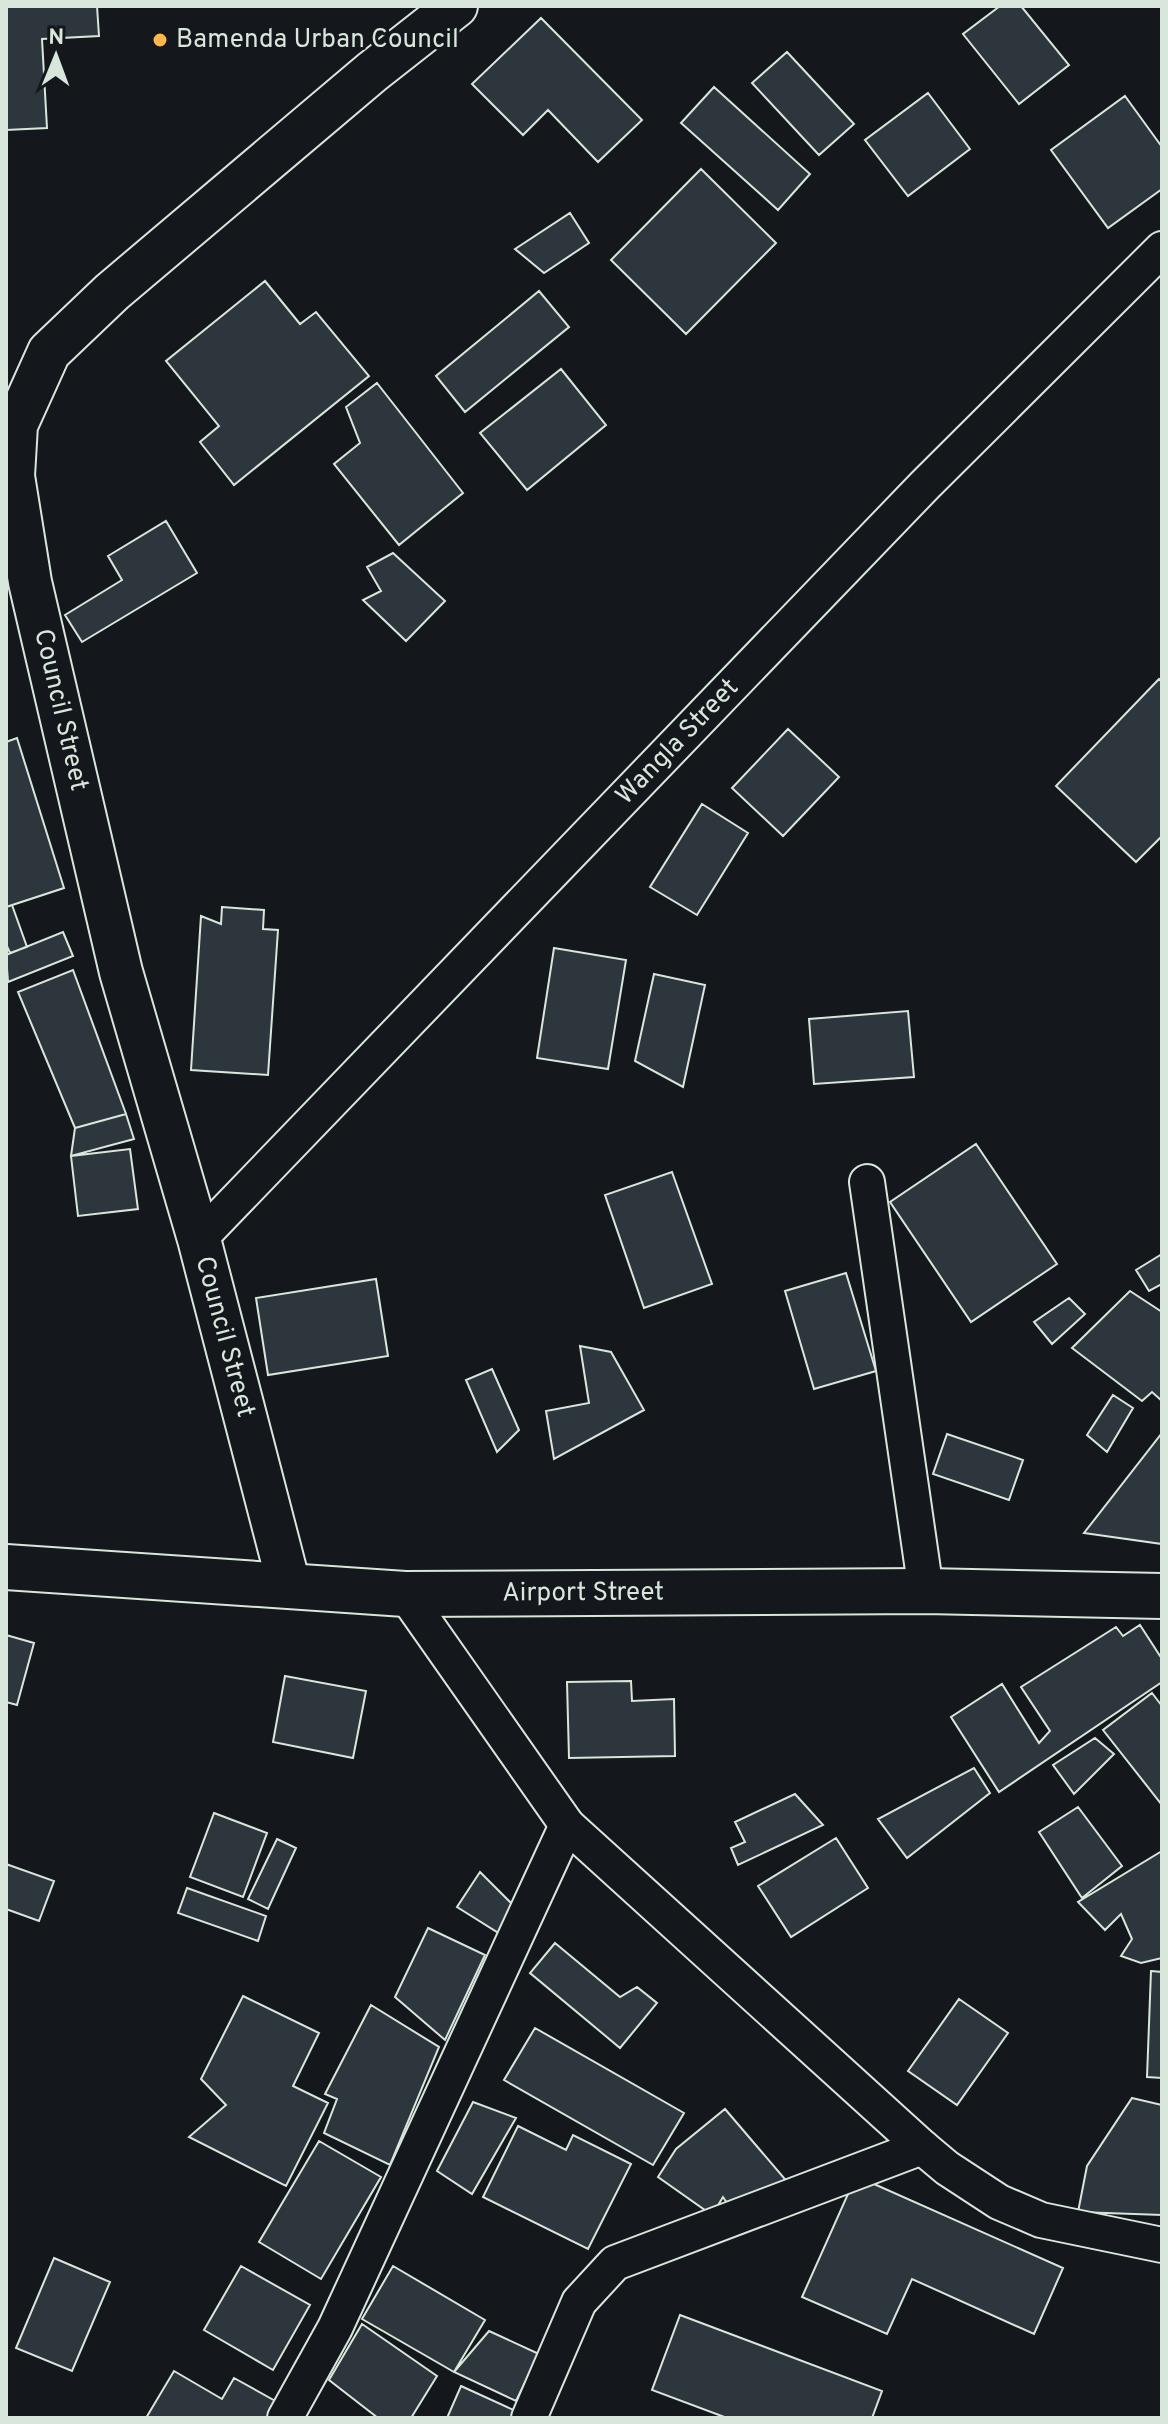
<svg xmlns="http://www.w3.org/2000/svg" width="1168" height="2424" viewBox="0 0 1168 2424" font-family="Overpass,sans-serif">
<rect width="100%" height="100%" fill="#14181c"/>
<path fill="#2c363c" stroke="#d8e6dc" stroke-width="2" d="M6 6H97L99 36 42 39 47 128 6 130Z
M1000 6H1021L1069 65 1019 104 963 34Z
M541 18 642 120 598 162 548 110 523 135 472 84Z
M787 52 854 124 819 155 752 83Z
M714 87 810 174 778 210 681 123Z
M928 93 970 149 908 196 865 140Z
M1125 96 1162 147V189L1108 228 1051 150Z
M701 169 776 243 686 334 611 260Z
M570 213 589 243 544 273 515 249Z
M265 281 300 324 316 312 369 376 234 485 200 442 219 426 166 361Z
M539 291 569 327 465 412 436 376Z
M561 369 606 425 527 490 480 433Z
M377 383 463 493 399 545 334 464 360 443 346 407Z
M166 521 197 573 82 642 65 615 122 580 108 556Z
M393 553 445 601 406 641 363 600 381 591 367 567Z
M1159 679 1162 682V836L1136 862 1056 786Z
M788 729 839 777 783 836 732 788Z
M17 738 64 888 6 907V742Z
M702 804 748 833 697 915 650 887Z
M12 905 27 947 10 953 6 944V907Z
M222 907 264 910 263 929 278 930 268 1075 191 1070 201 916 221 924Z
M63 932 73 956 8 982 6 955Z
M554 948 626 960 608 1069 537 1058Z
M73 970 126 1114 75 1128 18 992Z
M654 974 705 985 683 1087 635 1061Z
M908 1011 914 1077 814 1084 809 1019Z
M126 1114 134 1139 71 1156 75 1128Z
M976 1144 1057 1264 971 1322 890 1202Z
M130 1149 138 1209 78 1216 71 1156Z
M672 1172 712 1284 644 1308 605 1195Z
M1162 1254V1284L1149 1291 1136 1270Z
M846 1273 876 1371 814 1389 785 1291Z
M376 1279 388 1356 268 1375 256 1298Z
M1130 1291 1162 1312V1401L1152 1392 1142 1401 1072 1348Z
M1069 1298 1085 1314 1052 1344 1034 1322Z
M580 1346 611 1352 644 1410 554 1459 546 1411 589 1403Z
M492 1369 519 1430 497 1452 466 1380Z
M1113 1395 1133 1408 1107 1452 1087 1435Z
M1162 1433V1544L1084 1533Z
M947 1434 1023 1460 1009 1500 933 1474Z
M1140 1625 1162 1659V1682L999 1792 951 1717 1002 1684 1039 1743 1050 1731 1021 1687 1116 1627 1123 1636Z
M6 1635 34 1643 17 1705 6 1702Z
M285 1676 366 1691 353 1758 273 1742Z
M631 1681 632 1701 674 1699 675 1756 569 1758 567 1682Z
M1152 1693 1162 1706V1805L1103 1730Z
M1095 1738 1114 1754 1074 1794 1053 1765Z
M974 1768 990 1793 907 1858 878 1819Z
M795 1794 823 1825 738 1865 731 1848 745 1842 735 1822Z
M1078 1807 1122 1866 1082 1898 1039 1832Z
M214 1813 267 1833 243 1897 190 1877Z
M836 1838 868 1888 791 1937 758 1886Z
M277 1839 296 1848 268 1909 248 1899Z
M1162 1851V1958L1141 1963 1121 1956 1132 1939 1121 1914 1105 1930 1078 1902Z
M6 1864 54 1881 39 1921 6 1909Z
M480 1872 520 1912 505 1937 457 1907Z
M187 1888 266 1916 258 1941 178 1913Z
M428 1928 485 1955 445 2040 395 1997Z
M555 1943 620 1997 637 1987 657 2003 620 2048 530 1973Z
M1151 1971 1162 1972V2078L1147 2077Z
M243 1996 319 2033 293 2086 328 2103 286 2186 189 2137 226 2105 201 2079Z
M959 1999 1008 2033 957 2105 908 2071Z
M371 2005 439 2047 390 2165 324 2133 337 2099 325 2094Z
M535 2028 684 2113 653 2165 504 2080Z
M1132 2098 1162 2105V2215L1078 2212 1087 2166Z
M473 2102 516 2118 472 2194 437 2171Z
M725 2109 790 2185 731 2209 723 2197 712 2215 658 2177 676 2149Z
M518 2126 566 2150 573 2135 631 2164 588 2249 483 2197Z
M319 2141 381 2177 321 2279 259 2242Z
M856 2176 1063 2268 1034 2334 912 2279 887 2334 802 2297Z
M54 2258 110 2282 72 2371 16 2348Z
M241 2266 310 2305 273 2370 204 2330Z
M393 2266 485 2320 454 2372 362 2319Z
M680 2315 882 2391 872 2418H727L652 2390Z
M362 2324 437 2376 411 2418H378L329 2380Z
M489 2331 539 2354 516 2401 454 2372Z
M174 2371 222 2399 234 2378 279 2403 270 2418H146Z
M461 2386 520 2413 517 2418H447Z"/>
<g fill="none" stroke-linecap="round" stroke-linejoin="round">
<g stroke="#d8e6dc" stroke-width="38">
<g id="minor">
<path d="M867 1182 926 1591"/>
<path id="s1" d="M199 1239 925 485 1162 249"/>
<path d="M405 1594 567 1825 922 2147 947 2168 999 2202 1041 2220 1162 2245"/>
<path d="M285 2418 335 2328 567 1825"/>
<path d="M529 2418 579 2302 615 2263 922 2147"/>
</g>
</g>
<g stroke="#d8e6dc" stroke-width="46">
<path id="tertiary" d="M289 1585 199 1239 121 972 30 582 13 476 16 425 49 352 112 292 372 72 456 6"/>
</g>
<g stroke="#d8e6dc" stroke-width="48">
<g id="trunk">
<path id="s2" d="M6 1567 405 1594 926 1591 1162 1596"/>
</g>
</g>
<use href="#minor" stroke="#14181c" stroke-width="34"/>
<use href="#tertiary" stroke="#14181c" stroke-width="42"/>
<use href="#trunk" stroke="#14181c" stroke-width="44"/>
</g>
<circle fill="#ffb74d" stroke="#14181c" stroke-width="3" cx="160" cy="40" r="8"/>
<g text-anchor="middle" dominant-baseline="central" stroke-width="6" stroke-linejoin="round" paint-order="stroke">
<g font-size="26" fill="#d8e6dc" stroke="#14181c" text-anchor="start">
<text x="176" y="40">Bamenda Urban Council</text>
</g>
<g font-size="26" fill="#d8e6dc" stroke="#14181c">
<text transform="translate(60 710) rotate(77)">Council Street</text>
<text stroke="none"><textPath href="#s1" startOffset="690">Wangla Street</textPath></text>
<text transform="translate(224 1337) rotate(75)">Council Street</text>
<text stroke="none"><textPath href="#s2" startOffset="578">Airport Street</textPath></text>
</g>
</g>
<rect width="1168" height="2424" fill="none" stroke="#d8e6dc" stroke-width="16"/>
<g transform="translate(56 56) rotate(1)" stroke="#14181c" stroke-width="6" paint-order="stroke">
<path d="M0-6L14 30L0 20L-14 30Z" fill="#d8e6dc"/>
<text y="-12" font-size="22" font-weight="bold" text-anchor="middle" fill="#d8e6dc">N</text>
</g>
</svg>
